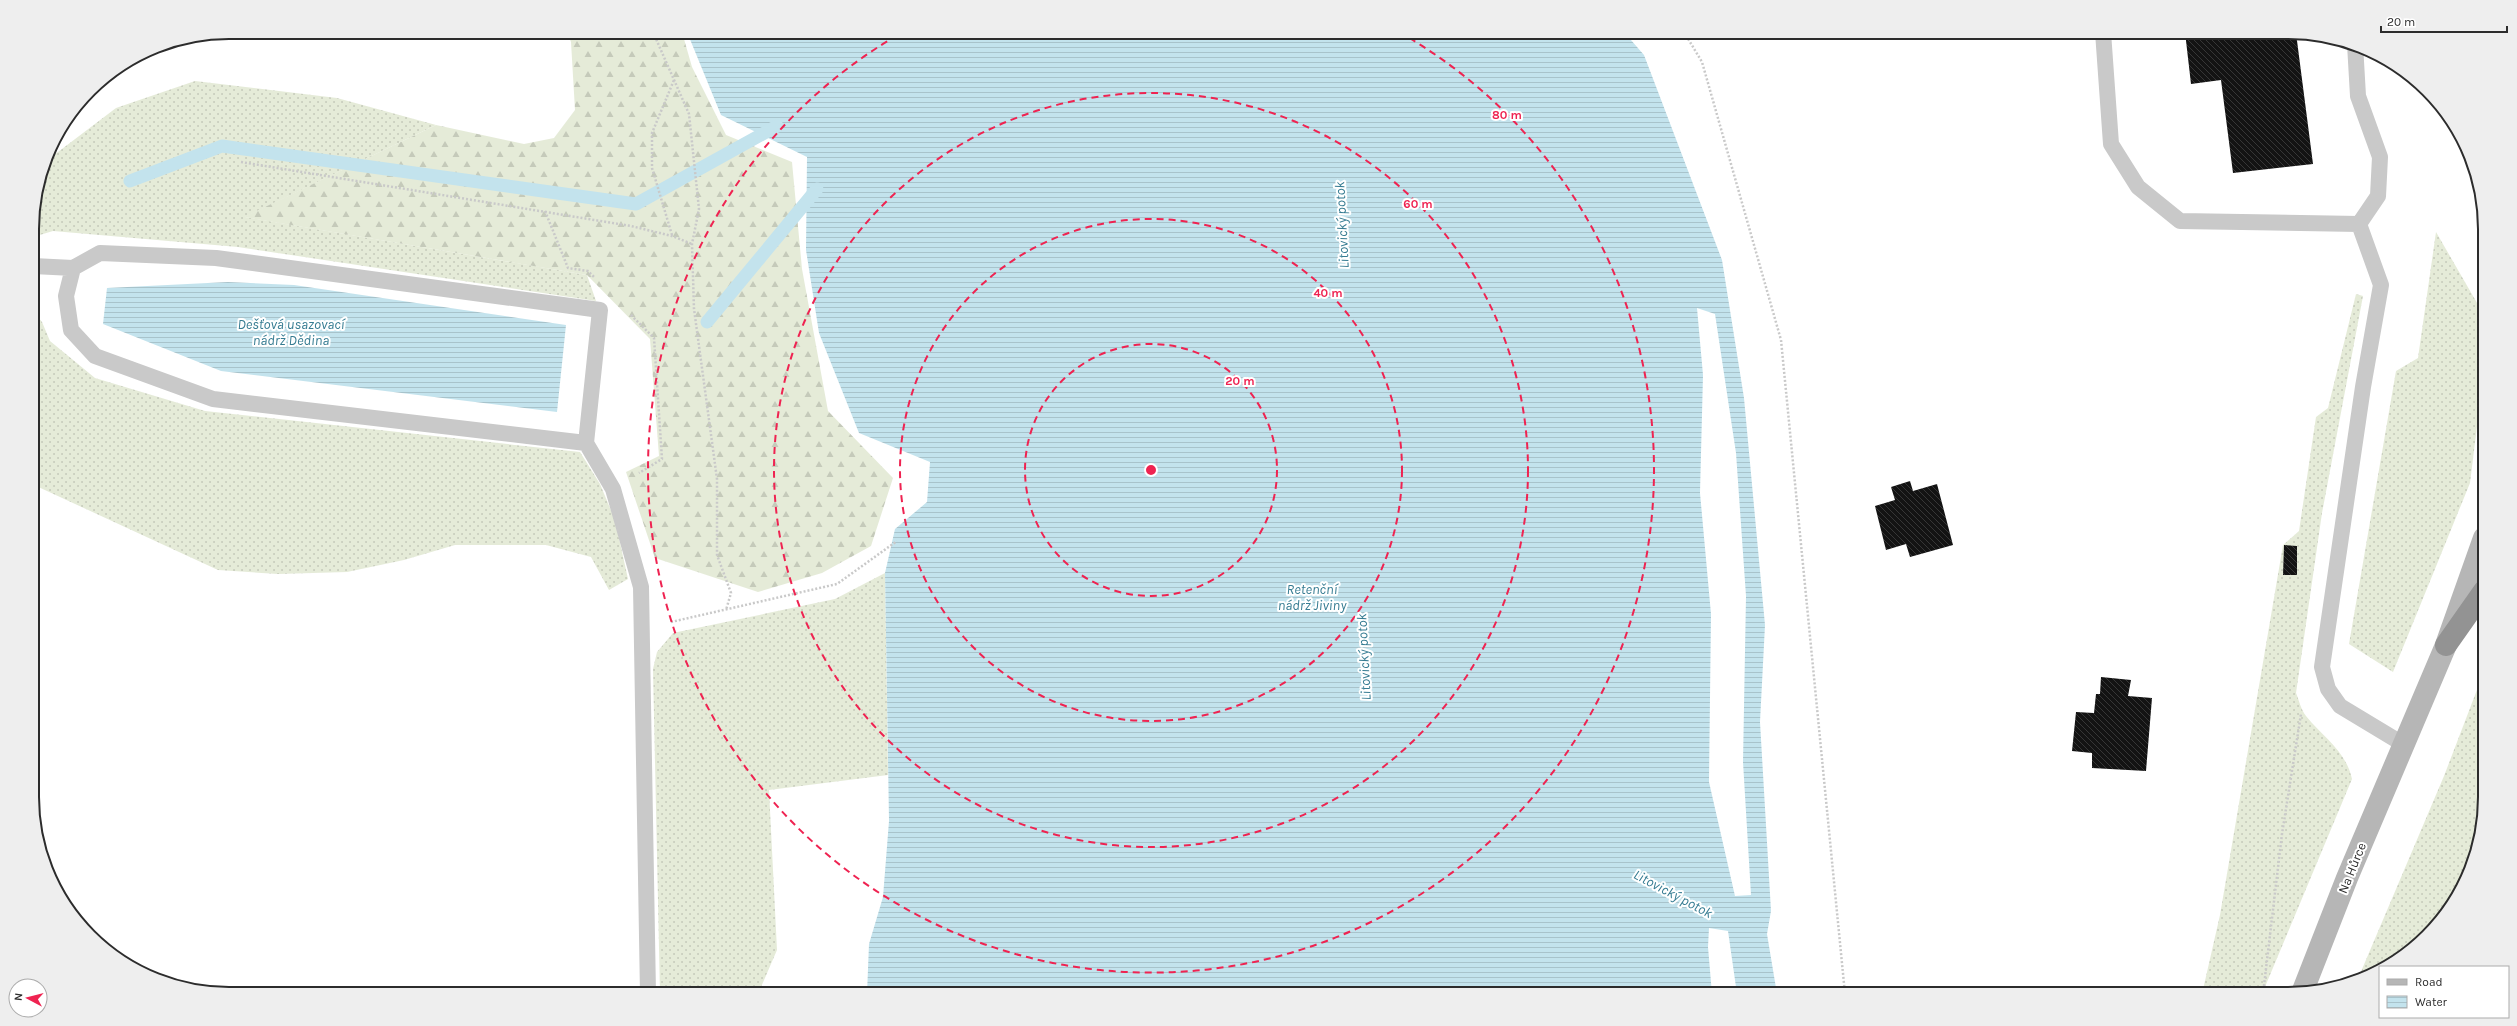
<svg xmlns="http://www.w3.org/2000/svg" width="2517" height="1026" viewBox="0 0 2517 1026" font-family="Karla,sans-serif">
<defs>
<pattern id="grass-dots" width="8" height="8" patternUnits="userSpaceOnUse"><rect width="8" height="8" fill="#e5ebd8"/><path d="M2 2h.1M6 6h.1" fill="none" stroke="#c5caba" stroke-width="1.8" stroke-linecap="round"/></pattern>
<pattern id="forest-firs" width="22" height="20" patternUnits="userSpaceOnUse"><rect width="22" height="20" fill="#e5ebd8"/><path d="M5 1l3.5 6h-7zM16 11l3.5 6h-7z" fill="#c5caba"/></pattern>
<pattern id="water-rules" width="6" height="5" patternUnits="userSpaceOnUse"><rect width="6" height="5" fill="#c3e3ed"/><path d="M0 2.5h6" fill="none" stroke="#a8c3cb"/></pattern>
<pattern id="building-back-hatch" width="6" height="6" patternUnits="userSpaceOnUse"><rect width="6" height="6" fill="#131313"/><path d="M-1 5l2 2M0 0l6 6M5-1l2 2" fill="none" stroke="#363636"/></pattern>
</defs>
<rect width="100%" height="100%" fill="#fff"/>
<path fill="url(#grass-dots)" fill-rule="evenodd" d="M195 81 337 98 436 125 245 217 587 275 596 301 238 247 53 231 33 237 32 216 48 156 54 155 116 108Z
M2436 232 2484 315V370L2470 483 2393 672 2349 644 2396 371 2418 358Z
M2356 294 2363 296 2322 513 2296 693C2299 700 2301 710 2306 716 2323 737 2346 751 2352 779L2262 994H2202L2220 915 2283 545 2299 531 2316 417 2328 408ZM2284 546H2297V574Z
M33 311 42 322 50 341 95 378 205 411 580 452 600 484 615 520 628 579 609 590 591 557 546 545H455L404 560 347 572 278 574 218 570 34 485Z
M885 573 888 775 769 790 777 950 758 994H660L653 669 657 652 673 633 835 599Z
M2485 669V797L2474 861 2445 917 2408 954 2357 981 2444 776Z"/>
<path fill="url(#forest-firs)" d="M567 32H682L692 67 726 135 792 162 802 269 828 411 893 478 871 546 822 573 758 592 655 558 626 472 659 456 650 339 587 275 244 217 436 125 524 144 554 138 575 110 571 42Z"/>
<path fill="url(#water-rules)" fill-rule="evenodd" d="M687 32H1624L1644 55 1722 260 1744 398 1765 625 1760 722 1771 911 1767 934 1777 994H1737L1728 931 1709 928 1708 947 1712 994H867L869 944 883 897 889 821 885 573 895 529 927 502 930 462 859 433 819 333 806 250 807 157 721 115ZM1697 308 1715 314 1736 453 1746 596 1743 762 1751 895 1735 896 1709 782 1711 614 1700 493 1703 375Z
M228 282 294 285 566 325 557 412 221 371 103 324 107 288Z"/>
<g fill="none" stroke-linecap="round" stroke-linejoin="round">
<path stroke="#c3e3ed" stroke-width="13" d="M130 181 222 146 636 204 777 126
M707 322 817 189"/>
</g>
<path fill="url(#building-back-hatch)" d="M2185 32 2296 33 2313 164 2233 173 2221 80 2191 84Z
M1910 481 1913 491 1937 484 1953 545 1910 557 1906 544 1886 550 1875 506 1895 500 1891 487Z
M2284 545 2297 546V575H2283Z
M2101 677 2131 680 2128 696 2152 698 2146 771 2092 768V753L2072 751 2076 712 2094 713 2096 694H2100Z"/>
<g fill="none" stroke-linecap="round" stroke-linejoin="round">
<path stroke="#c9c9c9" stroke-width="2.5" stroke-dasharray="2 2" stroke-linecap="butt" d="M653 32 689 114 699 209 692 244 694 309 717 479V555L731 593 726 610
M1684 32 1702 62 1781 340 1845 994
M241 162 631 226 672 236 692 244
M545 211 568 268 588 271 594 277
M672 235 652 168V133L674 80
M631 315 654 338 662 459 639 473
M671 622 837 584 897 541
M2263 994 2282 834 2301 714"/>
<path stroke="#c9c9c9" stroke-width="16" d="M2103 32 2111 144 2138 187 2180 221 2359 224
M2355 44 2358 96 2380 157 2378 196 2359 224
M2359 224 2381 285 2363 387 2322 667 2328 689 2340 706 2403 744
M33 266 73 268 100 253 216 258 600 310 586 443 613 489 641 587 648 994
M73 268 66 296 71 330 95 356 213 399 586 443"/>
<path stroke="#b6b6b6" stroke-width="22" d="M2302 993 2347 878 2446 645 2484 538"/>
<path stroke="#939393" stroke-width="22" d="M2446 645 2484 591"/>
</g>
<g fill="none" stroke="#ef2351" stroke-width="2" stroke-dasharray="7 5">
<circle cx="1151" cy="470" r="126"/>
<circle cx="1151" cy="470" r="251"/>
<circle cx="1151" cy="470" r="377"/>
<path d="M1399 32A503 503 0 1 1 903 32"/>
</g>
<g text-anchor="middle" dominant-baseline="central" stroke-width="4" stroke-linejoin="round" paint-order="stroke">
<g font-size="13" fill="#2c2c2c" stroke="#fff">
<text transform="translate(2352 868) rotate(-68)">Na Hůrce</text>
</g>
<g font-size="14" font-style="italic" fill="#367c92" stroke="#fff">
<text transform="translate(1342 225) rotate(-93)">Litovický potok</text>
<text x="291" y="324">Dešťová usazovací<tspan x="291" dy="16">nádrž Dědina</tspan></text>
<text x="1312" y="589">Retenční<tspan x="1312" dy="16">nádrž Jiviny</tspan></text>
<text transform="translate(1364 657) rotate(-93)">Litovický potok</text>
<text transform="translate(1673 894) rotate(28)">Litovický potok</text>
</g>
</g>
<path d="M0 0H2517V1026H0ZM229 39H2288A190 190 0 0 1 2478 229V797A190 190 0 0 1 2288 987H229A190 190 0 0 1 39 797V229A190 190 0 0 1 229 39Z" fill="#eee" fill-rule="evenodd"/>
<path fill="none" stroke="#2c2c2c" stroke-width="2" d="M229 39H2288A190 190 0 0 1 2478 229V797A190 190 0 0 1 2288 987H229A190 190 0 0 1 39 797V229A190 190 0 0 1 229 39Z"/>
<circle cx="1151" cy="470" r="6" fill="#ef2351" stroke="#fff" stroke-width="2"/>
<g font-size="12" text-anchor="middle" font-weight="bold" fill="#ef2351" stroke="#fff" stroke-width="4" stroke-linejoin="round" paint-order="stroke">
<text x="1507" y="119">80 m</text>
<text x="1418" y="208">60 m</text>
<text x="1328" y="297">40 m</text>
<text x="1240" y="385">20 m</text>
</g>
<rect x="2379" y="966" width="130" height="52" fill="#ffffff" stroke="#ababab"/>
<rect x="2387" y="979" width="20" height="6" fill="#b6b6b6" stroke="#ababab"/>
<text x="2415" y="986" font-size="12" fill="#2c2c2c">Road</text>
<rect x="2387" y="996" width="20" height="12" fill="url(#water-rules)" stroke="#ababab"/>
<text x="2415" y="1006" font-size="12" fill="#2c2c2c">Water</text>
<g transform="translate(28 998) rotate(277)"><circle r="19" fill="#ffffff" stroke="#ababab"/>
<path d="M0-3L7 15L0 10L-7 15Z" fill="#ef2351"/>
<text y="-6" font-size="11" font-weight="bold" text-anchor="middle" fill="#2c2c2c">N</text>
</g>
<path d="M2381 26v6h126v-6" fill="none" stroke="#2c2c2c" stroke-width="2"/>
<text x="2387" y="26" font-size="12" fill="#2c2c2c" stroke="#ffffff" stroke-width="3" paint-order="stroke">20 m</text>
</svg>
